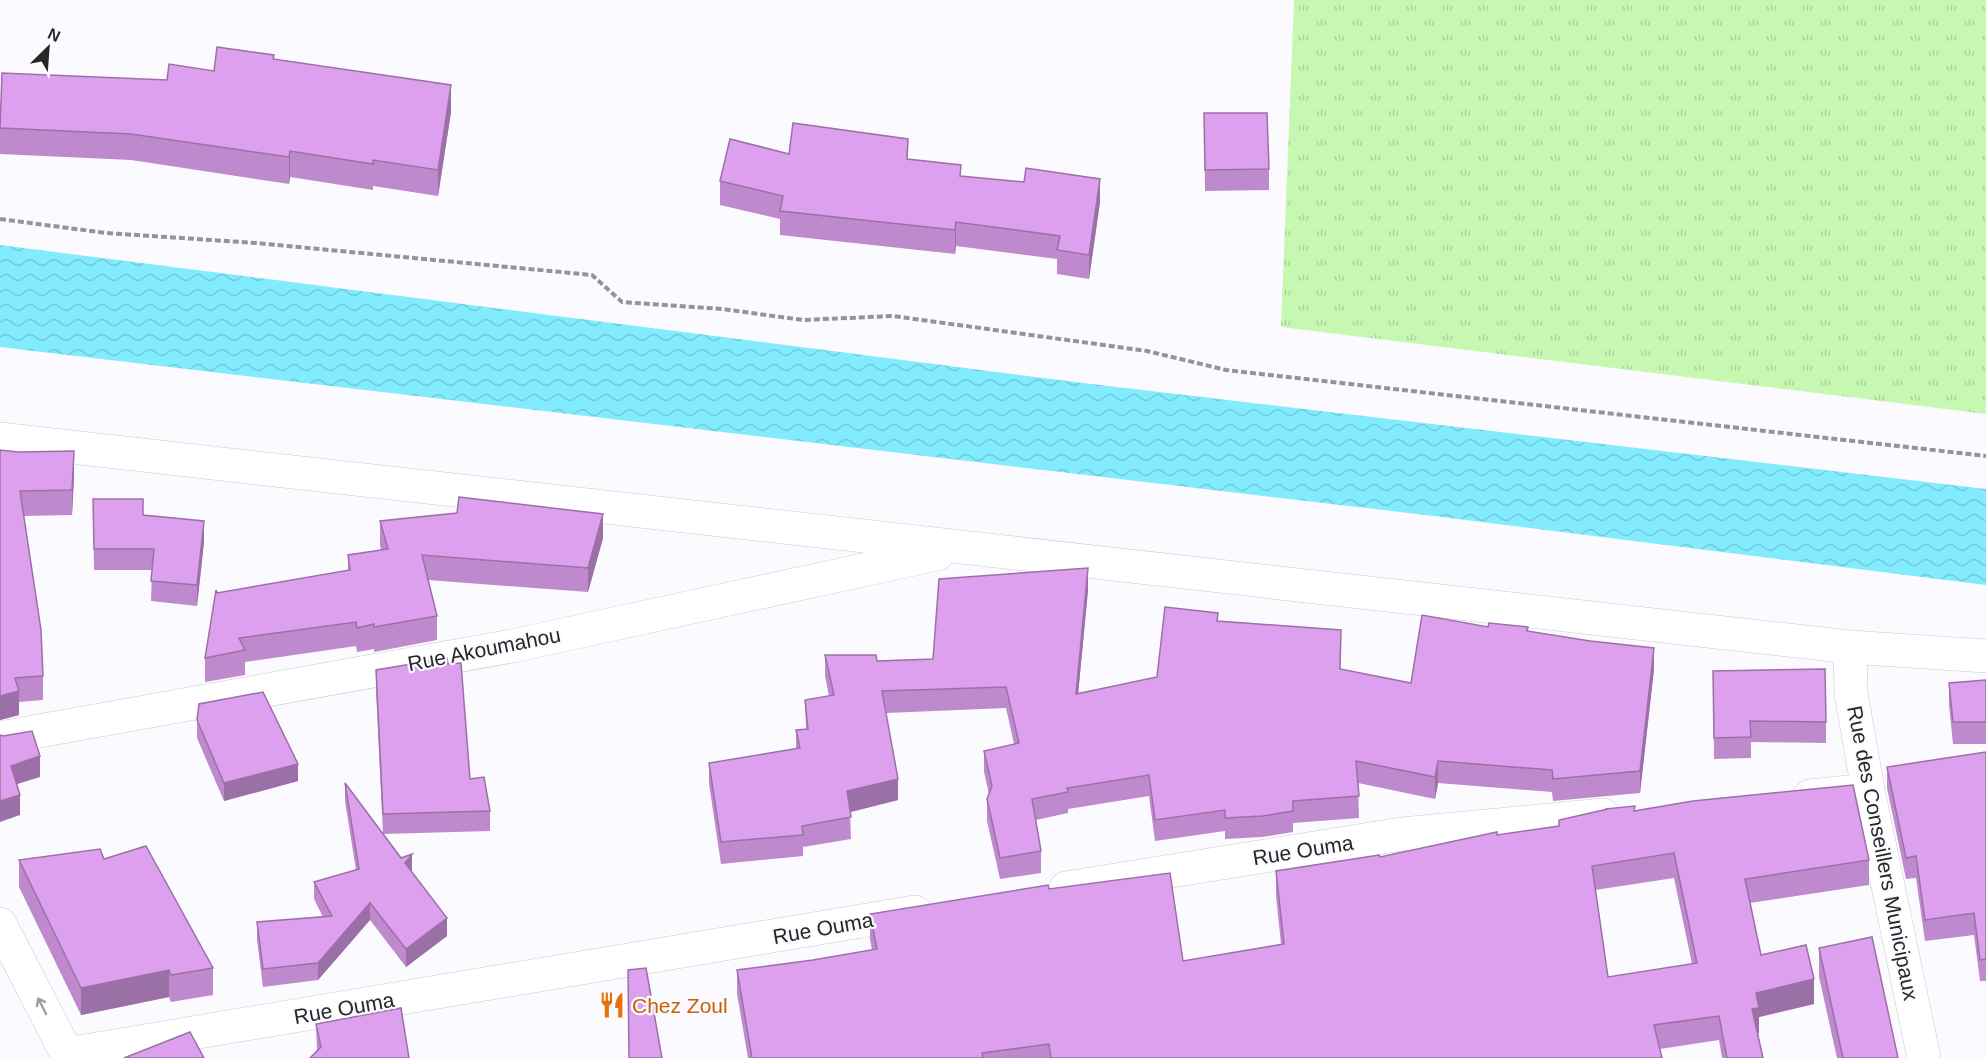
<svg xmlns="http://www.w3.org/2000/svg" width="1986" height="1058" viewBox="0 0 1986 1058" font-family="Arial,sans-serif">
<defs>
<pattern id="grass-tufts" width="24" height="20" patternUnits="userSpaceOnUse" patternTransform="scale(1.5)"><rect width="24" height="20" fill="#c6f8b1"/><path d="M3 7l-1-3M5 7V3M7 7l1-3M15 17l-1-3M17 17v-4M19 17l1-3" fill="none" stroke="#aad598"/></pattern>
<pattern id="water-waves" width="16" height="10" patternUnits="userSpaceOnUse" patternTransform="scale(1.5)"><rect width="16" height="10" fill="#82ebfe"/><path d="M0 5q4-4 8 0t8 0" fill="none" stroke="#70cada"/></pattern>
</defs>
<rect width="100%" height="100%" fill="#fbfaff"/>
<path fill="url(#grass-tufts)" d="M1294 0H1986V414L1281 327Z"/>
<path fill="url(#water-waves)" d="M0 245 1083 383 1986 489V585L1434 516 0 347Z"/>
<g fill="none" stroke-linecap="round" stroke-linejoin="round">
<g stroke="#cccbd0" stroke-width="34">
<path id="minor" d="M0 439 1850 647 1986 656
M1850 647 1851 693 1868 790 1924 1058
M0 738 512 646 937 554
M1810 796 1868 790
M1066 888 1402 834 1603 815
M67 1054 915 912"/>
</g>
<g stroke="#cccbd0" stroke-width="34">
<path id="highway" d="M0 924 69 1058"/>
</g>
<path stroke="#949497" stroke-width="4" stroke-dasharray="6 3" stroke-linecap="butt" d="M0 219 106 233 256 243 592 275 622 302 722 309 803 320 893 316 1147 351 1226 370 1986 456"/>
<use href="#minor" stroke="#fff" stroke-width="33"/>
<use href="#highway" stroke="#fff" stroke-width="33"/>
</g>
<path fill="#be8acd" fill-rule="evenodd" d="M274 59 451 112 438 196 373 186V190L290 177 289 184 131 160 0 154V128L167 80Z
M1204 113 1269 169V190L1205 191Z
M789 154 908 159 961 176 1100 202 1089 279 1057 274V259L956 246 955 254 780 235V219L720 205V181Z
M0 450 74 476 72 515 24 516 43 676V700L19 702V715L0 720Z
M93 499 143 515 204 542 197 606 151 601 152 570H94Z
M380 521 603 538 588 592 428 580 437 616V640L374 652V649L357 652 356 646 245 662V675L205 682V658L217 593 348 570V555L381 550 380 545Z
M1088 590 1078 694 1157 677 1218 622 1341 669 1411 683 1488 627 1528 632 1654 669 1640 793 1553 801 1552 792 1438 783 1435 799 1358 783 1359 818 1293 823V832L1262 837 1225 839V831L1155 841 1149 796 1068 809V813L1036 820 1041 851V873L1000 879 987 821V799L989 794 984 772V751L1014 744 1006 708 886 713 898 800 850 812 851 839 803 847V856L721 864 709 784V763L796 749V730L806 729 805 700 829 696 825 676V655L877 661 933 659Z
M376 670 470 779 490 811V831L383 834 376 690Z
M1713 671 1826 722V743L1751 742V758L1714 759Z
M1986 680V744H1953L1949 705V683Z
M197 720 298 781 224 801 197 738Z
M1986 752V981H1980L1974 935 1925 941 1916 878 1906 879 1887 788V767Z
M345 783 412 872 447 936 406 967 370 920 318 980 263 987 257 940V922L323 917 314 899V882L356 870 345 801Z
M1605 809 1635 811 1869 860V885L1750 903 1761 955 1814 1004 1759 1017V1033H1758L1763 1058H1722L1719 1040 1660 1049 1662 1058H748L737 994V970L813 960 872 950 870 939V914L1049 889 1183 961 1281 944 1276 896V871L1380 857 1497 835 1559 826V820L1605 810ZM1674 878 1692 964 1608 977 1595 890Z
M104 859 213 968V995L171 1002 169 997 81 1015 19 887V860Z
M1819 948 1898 1058H1837L1819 977Z
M401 1008 317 1051 316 1024Z"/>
<path fill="#9b70a7" d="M451 85V112L438 196V170Z
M290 151V177L289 184V157Z
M1100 179V202L1089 279V255Z
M956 222V246L955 254V230Z
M74 451V476L72 515V490Z
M603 514V538L588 592V568Z
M204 521V542L197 606V585Z
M1088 568V590L1076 716V694Z
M1654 648V669L1640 793V771Z
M19 691V715L0 720V696Z
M40 756V777L11 786V766Z
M1438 761V783L1435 799V777Z
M298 764V781L224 801V783Z
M898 779V800L847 813V791Z
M20 795V815L0 822V801Z
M412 854V872L405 863Z
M370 903V920L318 980V963Z
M447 918V936L406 967V949Z
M169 970V997L81 1015V988Z
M1814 979V1004L1759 1017V1033L1752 1034V1009L1756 993Z"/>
<path fill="#dda0ee" stroke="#9b70a7" stroke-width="1.5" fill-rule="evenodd" d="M217 47 274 55 273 59 451 85 438 170 373 160V164L290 151 289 157 131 134 0 128 2 73 167 80 169 64 214 71Z
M1204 113H1267L1269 169 1205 170Z
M793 123 908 139 907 159 961 165 960 176 1024 182 1026 168 1100 179 1089 255 1057 250 1060 236 956 222 955 230 780 211 783 196 720 181 730 139 789 154Z
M0 450 18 452 74 451 72 490 20 491 41 630 43 676 15 678 19 691 0 696Z
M459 497 603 514 588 568 422 555 437 616 374 627V624L357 628 356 622 239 638 245 650 205 658 216 590 217 593 350 570 348 555 388 549 380 521 457 513Z
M93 499H143V515L204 521 197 585 151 581 154 549H94Z
M1088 568 1076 694 1157 677 1165 607 1218 613 1217 621 1341 630 1340 669 1411 683 1422 615 1488 627 1489 623 1528 627 1527 631 1590 641 1654 648 1640 771 1553 779 1552 770 1438 761 1435 777 1356 761 1359 796 1293 801V811L1262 816 1225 818V810L1155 820 1149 775 1067 788 1068 792 1032 799 1041 851 1000 858 987 799 992 786 984 751 1019 743 1006 687 882 691 898 779 847 791 851 817 802 826 803 835 721 842 709 763 800 748 796 730 808 729 805 700 834 695 825 655H876L877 661 933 659 939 579Z
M447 658 448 664 461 663 470 779 484 777 490 811 383 814 376 670Z
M1825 669 1826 722 1750 721 1751 737 1714 738 1713 671Z
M1986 680V722H1953L1949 683Z
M263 692 298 764 224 783 197 720 199 704Z
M32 731 40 756 11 766 20 795 0 801V735L3 736Z
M1986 752V959L1980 960 1974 913 1925 920 1916 856 1906 858 1887 767Z
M345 783 401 858 412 854 405 863 447 918 406 949 370 903 318 963 263 969 257 922 332 916 314 882 359 869Z
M1853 785 1869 860 1745 879 1761 955 1806 945 1814 979 1756 993 1759 1008 1752 1009 1763 1058H1727L1719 1016 1654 1025 1662 1058H1051L1049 1044 982 1053 983 1058H752L737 970 813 960 877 949 870 914 1048 885 1049 889 1170 873 1183 961 1284 944 1276 871 1379 855 1380 857 1497 832V835L1559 826V820L1608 809H1605L1635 806 1634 811 1693 801ZM1674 853 1697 963 1608 977 1592 866Z
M146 846 213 968 171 975 169 970 81 988 19 860 100 849 104 859Z
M1872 937 1898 1058H1843L1819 948Z
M646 968 662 1058H629L628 970Z
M401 1008 409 1058H310L321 1047 316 1024Z
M190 1032 204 1058H124Z"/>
<defs><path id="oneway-shaft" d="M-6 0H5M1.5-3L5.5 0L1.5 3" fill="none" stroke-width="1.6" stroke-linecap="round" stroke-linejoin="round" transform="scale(1.5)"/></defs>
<use stroke="#9e9e9e" href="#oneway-shaft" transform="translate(42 1006) rotate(-117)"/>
<defs>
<g id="restaurant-bare" transform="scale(2.07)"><path d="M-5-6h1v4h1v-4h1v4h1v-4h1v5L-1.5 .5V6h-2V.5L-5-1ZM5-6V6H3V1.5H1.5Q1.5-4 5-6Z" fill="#e8710a" stroke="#fbfaff" stroke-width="2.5" paint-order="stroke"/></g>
</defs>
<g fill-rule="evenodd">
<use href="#restaurant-bare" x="612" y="1005"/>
</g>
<g text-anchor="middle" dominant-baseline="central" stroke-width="4.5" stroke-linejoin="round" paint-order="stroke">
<g font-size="21" fill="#272728" stroke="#fbfaff">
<text transform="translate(484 649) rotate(-11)">Rue Akoumahou</text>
<text transform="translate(1303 850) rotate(-9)">Rue Ouma</text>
<text transform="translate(1883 853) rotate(79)">Rue des Conseillers Municipaux</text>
<text transform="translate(823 928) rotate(-10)">Rue Ouma</text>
<text transform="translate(344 1008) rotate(-10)">Rue Ouma</text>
</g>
<g font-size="21" fill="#c56008" stroke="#fbfaff" text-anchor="start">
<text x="632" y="1005">Chez Zoul</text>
</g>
</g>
<g transform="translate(48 48) rotate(25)" stroke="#fbfaff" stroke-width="4.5" paint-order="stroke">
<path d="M0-4.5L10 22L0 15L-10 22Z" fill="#272728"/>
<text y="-9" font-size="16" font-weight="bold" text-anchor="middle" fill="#272728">N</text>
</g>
</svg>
